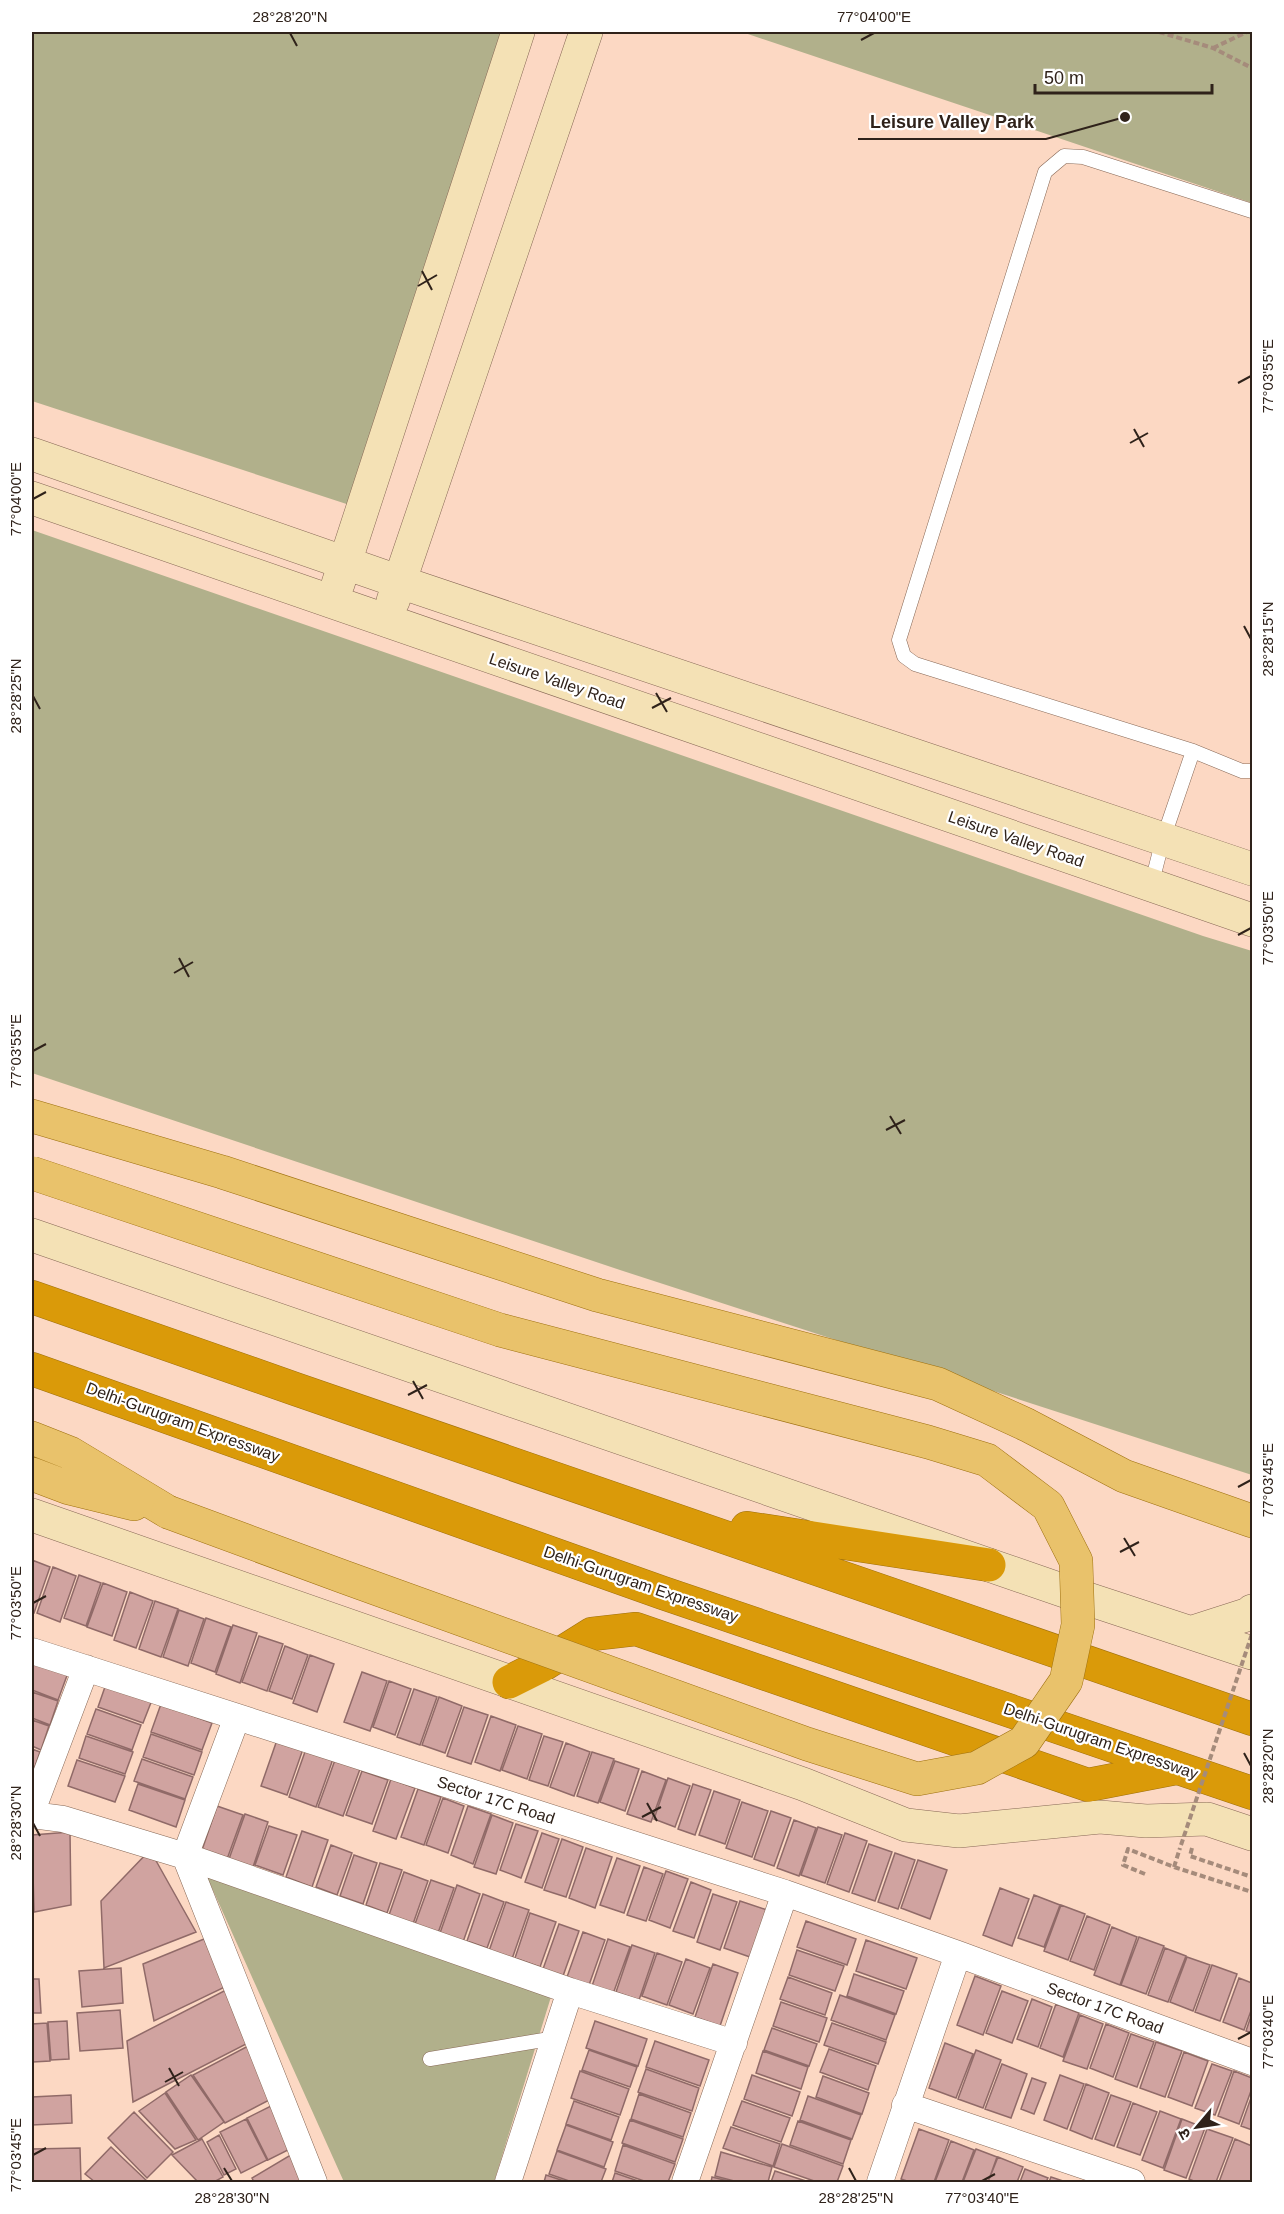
<svg xmlns="http://www.w3.org/2000/svg" width="1284" height="2214" viewBox="0 0 1284 2214" font-family="Helvetica,'Noto Sans Devanagari',sans-serif">
<rect width="100%" height="100%" fill="#fcd8c3"/>
<path fill="#b1b08b" d="M32 32H528L371 512 32 401Z
M742 32H1252V203Z
M32 530 1203 936 1252 951V1475L620 1270 32 1073Z
M203 1868 554 1987 494 2182H344Z"/>
<path fill="#d0a3a0" stroke="#906a68" stroke-width="1.5" d="M32 1560 50 1567 34 1613 32 1612Z
M53 1567 76 1576 60 1622 37 1613Z
M79 1575 101 1583 86 1626 64 1618Z
M103 1583 127 1592 112 1636 87 1627Z
M130 1592 153 1601 136 1648 114 1640Z
M155 1601 178 1609 161 1657 139 1649Z
M179 1610 204 1619 188 1666 163 1657Z
M206 1618 231 1627 215 1672 191 1663Z
M233 1625 257 1633 240 1683 216 1674Z
M259 1636 283 1644 267 1691 242 1682Z
M285 1646 308 1655 292 1699 269 1691Z
M310 1655 334 1664 317 1712 293 1703Z
M32 1657 69 1670 58 1700 32 1690Z
M362 1672 387 1681 370 1731 344 1722Z
M389 1681 411 1689 395 1735 373 1727Z
M106 1684 152 1700 143 1723 98 1707Z
M414 1689 437 1697 420 1745 397 1737Z
M32 1692 58 1701 50 1725 32 1718Z
M439 1697 462 1706 445 1753 422 1745Z
M161 1704 212 1723 202 1750 151 1732Z
M464 1707 488 1715 471 1764 447 1756Z
M96 1709 141 1725 132 1750 87 1734Z
M491 1716 516 1725 500 1771 475 1762Z
M32 1720 49 1726 41 1750 32 1746Z
M518 1726 542 1734 527 1779 502 1770Z
M151 1734 202 1752 194 1775 143 1757Z
M86 1736 133 1752 125 1774 79 1758Z
M544 1736 563 1742 548 1786 529 1780Z
M277 1740 303 1749 287 1795 261 1786Z
M566 1743 590 1752 574 1796 550 1787Z
M32 1749 40 1752 32 1775Z
M306 1749 333 1759 316 1807 289 1797Z
M592 1752 614 1759 598 1803 577 1796Z
M142 1759 193 1777 185 1799 134 1781Z
M77 1760 125 1776 115 1802 68 1786Z
M335 1760 360 1769 343 1816 318 1807Z
M615 1761 639 1769 625 1811 600 1802Z
M362 1771 388 1780 372 1824 346 1815Z
M642 1771 666 1780 651 1822 627 1814Z
M668 1778 690 1786 675 1827 654 1819Z
M391 1779 415 1788 396 1839 373 1831Z
M138 1784 185 1800 176 1827 129 1810Z
M693 1784 711 1790 695 1835 678 1829Z
M418 1789 441 1797 424 1845 401 1837Z
M714 1791 740 1800 725 1844 699 1835Z
M443 1798 464 1806 448 1853 426 1845Z
M742 1802 768 1811 752 1857 726 1848Z
M217 1806 243 1815 226 1862 201 1853Z
M468 1806 491 1814 473 1864 451 1855Z
M771 1811 791 1818 774 1866 754 1859Z
M245 1814 268 1822 253 1867 229 1859Z
M492 1815 513 1823 496 1874 474 1867Z
M794 1820 816 1828 799 1876 777 1868Z
M516 1824 538 1831 521 1878 500 1870Z
M269 1826 297 1835 283 1875 255 1865Z
M818 1827 842 1835 825 1883 801 1875Z
M302 1831 328 1840 312 1887 286 1877Z
M70 1832 71 1905 34 1912 32 1835Z
M542 1833 559 1839 542 1888 525 1882Z
M845 1833 867 1841 849 1892 827 1884Z
M562 1839 583 1847 566 1897 544 1890Z
M869 1844 892 1852 875 1901 852 1893Z
M331 1845 352 1853 337 1895 316 1887Z
M586 1848 612 1857 595 1908 569 1898Z
M150 1850 196 1932 104 1968 101 1901Z
M895 1853 915 1860 898 1909 878 1902Z
M354 1855 377 1863 363 1904 340 1896Z
M617 1858 640 1866 624 1913 600 1905Z
M918 1860 947 1870 930 1919 901 1908Z
M380 1863 402 1870 387 1913 366 1905Z
M644 1867 663 1874 646 1921 627 1915Z
M666 1871 688 1879 670 1928 649 1920Z
M404 1872 428 1881 413 1924 389 1915Z
M431 1880 454 1888 438 1933 415 1924Z
M691 1882 711 1890 694 1938 673 1931Z
M457 1885 480 1894 463 1942 440 1933Z
M1000 1888 1029 1899 1012 1946 983 1935Z
M483 1894 504 1902 487 1948 467 1941Z
M713 1894 737 1902 720 1950 697 1942Z
M1034 1895 1060 1905 1044 1947 1018 1938Z
M740 1901 767 1910 750 1957 724 1948Z
M506 1902 529 1910 512 1959 489 1951Z
M1061 1905 1085 1914 1068 1960 1044 1951Z
M530 1913 556 1922 540 1967 515 1958Z
M1087 1916 1110 1925 1094 1970 1070 1961Z
M806 1921 856 1939 847 1965 797 1947Z
M559 1924 579 1931 563 1976 543 1969Z
M1112 1927 1137 1937 1120 1985 1094 1975Z
M583 1932 605 1940 589 1985 567 1977Z
M1139 1937 1164 1946 1146 1994 1121 1985Z
M204 1939 227 1986 154 2021 143 1964Z
M608 1939 630 1947 613 1994 592 1986Z
M866 1940 917 1958 906 1989 856 1971Z
M632 1945 655 1953 639 2000 616 1992Z
M1165 1948 1186 1956 1168 2002 1148 1995Z
M797 1950 844 1966 835 1991 789 1975Z
M657 1953 682 1962 667 2005 642 1996Z
M1187 1957 1210 1965 1193 2011 1170 2002Z
M686 1959 710 1968 693 2014 669 2005Z
M713 1964 738 1973 720 2026 695 2017Z
M1212 1965 1237 1974 1220 2021 1195 2012Z
M121 1968 123 2003 82 2007 79 1971Z
M854 1974 904 1991 896 2014 847 1996Z
M975 1976 1001 1986 983 2035 957 2025Z
M788 1977 832 1993 825 2015 780 1999Z
M1239 1978 1252 1983V2008L1244 2030 1223 2022Z
M32 1979H39L41 2013H32Z
M226 1990 252 2041 133 2102 127 2041Z
M1002 1991 1028 2001 1012 2043 986 2033Z
M840 1995 895 2015 886 2040 831 2020Z
M1032 1999 1052 2007 1038 2047 1017 2039Z
M781 2002 827 2018 819 2042 773 2026Z
M1056 2004 1079 2013 1063 2057 1040 2048Z
M120 2010 123 2048 80 2051 77 2013Z
M1252 2013V2033L1246 2031Z
M1080 2015 1103 2024 1087 2069 1063 2061Z
M67 2021 69 2059 51 2060 48 2022Z
M595 2021 647 2039 638 2066 586 2048Z
M47 2023 50 2061 33 2062 32 2024Z
M832 2023 886 2042 878 2064 824 2045Z
M1106 2024 1129 2033 1113 2077 1090 2068Z
M772 2028 817 2044 809 2066 764 2050Z
M1131 2034 1154 2042 1137 2087 1115 2079Z
M655 2041 709 2060 700 2086 646 2067Z
M1156 2042 1182 2051 1165 2097 1140 2088Z
M945 2043 973 2054 956 2098 929 2088Z
M250 2045 277 2096 225 2123 193 2075Z
M829 2049 876 2066 868 2090 820 2072Z
M589 2050 637 2067 630 2087 582 2070Z
M976 2050 1001 2060 983 2108 958 2099Z
M763 2051 808 2067 801 2089 756 2073Z
M1184 2052 1208 2061 1192 2106 1168 2097Z
M1002 2064 1027 2074 1011 2118 985 2109Z
M1212 2064 1232 2071 1215 2115 1195 2108Z
M646 2069 699 2088 692 2111 638 2092Z
M580 2071 629 2089 620 2115 571 2098Z
M1234 2071 1252 2078V2088L1239 2124 1218 2116Z
M191 2075 224 2122 198 2140 166 2092Z
M752 2075 800 2092 792 2116 744 2099Z
M1060 2075 1084 2084 1067 2129 1044 2120Z
M823 2076 869 2093 862 2114 816 2097Z
M1032 2078 1046 2083 1034 2114 1021 2109Z
M1086 2084 1109 2093 1092 2139 1070 2130Z
M165 2093 196 2140 175 2149 139 2111Z
M639 2094 691 2113 683 2137 631 2119Z
M71 2095 72 2123 32 2125V2097Z
M1111 2095 1131 2102 1114 2146 1095 2139Z
M1252 2095V2130L1241 2126Z
M808 2096 861 2115 852 2139 800 2120Z
M574 2101 619 2117 611 2140 566 2124Z
M742 2101 790 2118 781 2142 733 2125Z
M1133 2103 1157 2112 1140 2155 1117 2147Z
M275 2104 296 2146 268 2160 247 2118Z
M1160 2111 1181 2119 1163 2168 1142 2160Z
M134 2112 173 2152 147 2178 108 2138Z
M246 2119 267 2160 241 2173 220 2132Z
M1182 2119 1205 2128 1186 2178 1164 2170Z
M630 2120 683 2139 675 2162 622 2143Z
M798 2121 851 2140 843 2164 790 2145Z
M566 2125 613 2142 604 2167 557 2150Z
M731 2127 780 2144 773 2166 723 2148Z
M919 2129 949 2140 934 2182H910L901 2179Z
M1207 2129 1233 2138 1216 2182H1196L1189 2179Z
M219 2135 236 2169 224 2175 207 2142Z
M202 2139 223 2177 214 2182H198L172 2155Z
M1235 2139 1252 2146V2182H1219Z
M951 2141 974 2150 962 2182H935Z
M782 2144 843 2166 837 2182H817L774 2167Z
M623 2145 675 2164 668 2182H647L615 2171Z
M111 2147 148 2182H95L85 2174Z
M80 2148 81 2182H32V2149Z
M976 2149 997 2157 988 2182H963Z
M557 2151 606 2169 601 2182H572L549 2174Z
M721 2152 772 2167 768 2182H738L715 2176Z
M294 2153 310 2182H254L252 2178Z
M998 2157 1023 2167 1017 2182H988Z
M1025 2169 1048 2178 1046 2182H1020Z
M775 2171 809 2182H771Z
M615 2173 641 2182H612Z
M546 2175 567 2182H544Z
M712 2177 732 2182H711Z
M1051 2177 1066 2182H1049Z"/>
<g fill="none" stroke-linecap="round" stroke-linejoin="round">
<g stroke="#876856" stroke-width="15">
<path id="lane" d="M1252 211 1083 157 1064 156 1045 172 899 640 904 656 915 664 1193 751 1242 771H1252
M1151 886 1163 839 1193 751
M430 2059 555 2038"/>
</g>
<g stroke="#876856" stroke-width="27">
<path id="street" d="M32 1651 785 1893 958 1954 1252 2062
M237 1717 185 1856 570 1991 734 2043
M32 1811 86 1668
M32 1815 63 1819 185 1856 314 2182
M905 2105 1132 2182
M508 2182 570 1991
M685 2182 785 1893
M880 2182 958 1954"/>
</g>
<g stroke="#876856" stroke-width="34">
<path id="secondary" d="M32 454 400 582 1252 869
M32 498 1252 920
M338 584 518 32
M393 601 586 32
M32 1235 1079 1596 1252 1653
M32 1515 803 1784 906 1825 959 1831 1100 1817 1146 1821 1207 1819 1252 1834
M1193 1632 1249 1614 1252 1611"/>
</g>
<g stroke="#9e700f" stroke-width="34">
<path id="primary" d="M32 1116 222 1172 597 1295 938 1384 1027 1425 1124 1476 1252 1521
M32 1438 70 1453 168 1512
M32 1474 69 1488 134 1504"/>
</g>
<g stroke="#9e700f" stroke-width="34">
<path id="highway" d="M32 1297C438 1440 846 1578 1252 1719
M32 1369 663 1593 1252 1793
M747 1528 989 1565
M509 1682 541 1666 592 1634 636 1629 1088 1785 1176 1768"/>
</g>
<path stroke="#a58b7b" stroke-width="4" stroke-dasharray="6 3" stroke-linecap="butt" d="M1159 32 1213 48 1252 68
M1213 48 1247 32
M1252 1462V1461
M1192 1848 1190 1856 1252 1877
M1174 1867 1180 1848
M1145 1874 1123 1865 1128 1849 1174 1867 1252 1892"/>
<use href="#lane" stroke="#fff" stroke-width="14"/>
<use href="#street" stroke="#fff" stroke-width="26"/>
<use href="#secondary" stroke="#f4e1b5" stroke-width="33"/>
<use href="#primary" stroke="#e9c26b" stroke-width="33"/>
<use href="#highway" stroke="#da9a09" stroke-width="33"/>
<g stroke="#9e700f" stroke-width="34" stroke-linecap="butt">
<path id="primary-bridge" d="M32 1173 500 1330 928 1442 987 1460 1048 1506 1076 1561 1078 1625 1066 1681 1024 1742 977 1768 917 1779 807 1744 344 1577 168 1512"/>
</g>
<path stroke="#a58b7b" stroke-width="4" stroke-dasharray="6 3" stroke-linecap="butt" d="M1181 1845 1252 1634"/>
<use href="#primary-bridge" stroke="#e9c26b" stroke-width="33"/>
</g>
<path fill="none" stroke="#2f221a" stroke-width="2" d="M290 33 297 46M861 40 874 33M422 271 432 290M418 286 437 275M1238 383 1251 376M1134 429 1144 447M1130 443 1148 433M33 499 46 492M1244 626 1251 639M656 693 667 712M33 696 40 709M652 708 671 698M1238 935 1251 928M179 958 189 977M174 973 193 962M33 1051 46 1044M890 1116 901 1134M886 1130 905 1120M413 1381 423 1399M408 1395 427 1385M1238 1487 1251 1480M1124 1538 1135 1556M1120 1552 1139 1542M33 1603 46 1596M1244 1753 1251 1766M647 1803 657 1821M642 1817 661 1807M33 1823 40 1836M1238 2039 1251 2032M169 2068 179 2086M165 2082 183 2072M33 2155 46 2148M224 2168 232 2181M849 2168 856 2181M982 2181 995 2174"/>
<g text-anchor="middle" dominant-baseline="central" stroke-width="4.5" stroke-linejoin="round" paint-order="stroke">
<g font-size="16" fill="#2f221a" stroke="#fff">
<text transform="translate(557 681) rotate(19)">Leisure Valley Road</text>
<text transform="translate(1016 839) rotate(19)">Leisure Valley Road</text>
<text transform="translate(183 1422) rotate(20)">Delhi-Gurugram Expressway</text>
<text transform="translate(641 1584) rotate(19)">Delhi-Gurugram Expressway</text>
<text transform="translate(1101 1741) rotate(19)">Delhi-Gurugram Expressway</text>
<text transform="translate(496 1800) rotate(18)">Sector 17C Road</text>
<text transform="translate(1105 2008) rotate(20)">Sector 17C Road</text>
</g>
</g>
<path fill="none" stroke="#2f221a" stroke-width="2" d="M1125 117L1046 139H858"/>
<circle fill="#2f221a" stroke="#fff" stroke-width="2" cx="1125" cy="117" r="6"/>
<g font-size="18" text-anchor="middle" font-weight="bold" fill="#2f221a" stroke="#fff" stroke-width="4.5" stroke-linejoin="round" paint-order="stroke">
<text x="952" y="128">Leisure Valley Park</text>
</g>
<rect width="1284" height="2214" fill="none" stroke="#ffffff" stroke-width="66"/>
<g transform="translate(1197 2127) rotate(241)" stroke="#ffffff" stroke-width="4.5" paint-order="stroke">
<path d="M0-4.5L10 22L0 15L-10 22Z" fill="#2f221a"/>
<text y="-9" font-size="16" font-weight="bold" text-anchor="middle" fill="#2f221a">उ</text>
</g>
<path d="M1035 84v9h177v-9" fill="none" stroke="#2f221a" stroke-width="3"/>
<text x="1044" y="84" font-size="18" fill="#2f221a" stroke="#ffffff" stroke-width="4.5" paint-order="stroke">50 m</text>
<rect x="33" y="33" width="1218" height="2148" fill="none" stroke="#2f221a" stroke-width="2"/>
<g font-size="15" text-anchor="middle" fill="#2f221a">
<text x="290" y="22">28°28'20"N</text>
<text x="874" y="22">77°04'00"E</text>
<text transform="translate(1268 376) rotate(-90)" y="5">77°03'55"E</text>
<text transform="translate(16 499) rotate(-90)" y="5">77°04'00"E</text>
<text transform="translate(1268 639) rotate(-90)" y="5">28°28'15"N</text>
<text transform="translate(16 696) rotate(-90)" y="5">28°28'25"N</text>
<text transform="translate(1268 928) rotate(-90)" y="5">77°03'50"E</text>
<text transform="translate(16 1051) rotate(-90)" y="5">77°03'55"E</text>
<text transform="translate(1268 1480) rotate(-90)" y="5">77°03'45"E</text>
<text transform="translate(16 1603) rotate(-90)" y="5">77°03'50"E</text>
<text transform="translate(1268 1766) rotate(-90)" y="5">28°28'20"N</text>
<text transform="translate(16 1823) rotate(-90)" y="5">28°28'30"N</text>
<text transform="translate(1268 2032) rotate(-90)" y="5">77°03'40"E</text>
<text transform="translate(16 2155) rotate(-90)" y="5">77°03'45"E</text>
<text x="232" y="2203">28°28'30"N</text>
<text x="856" y="2203">28°28'25"N</text>
<text x="982" y="2203">77°03'40"E</text>
</g>
</svg>
